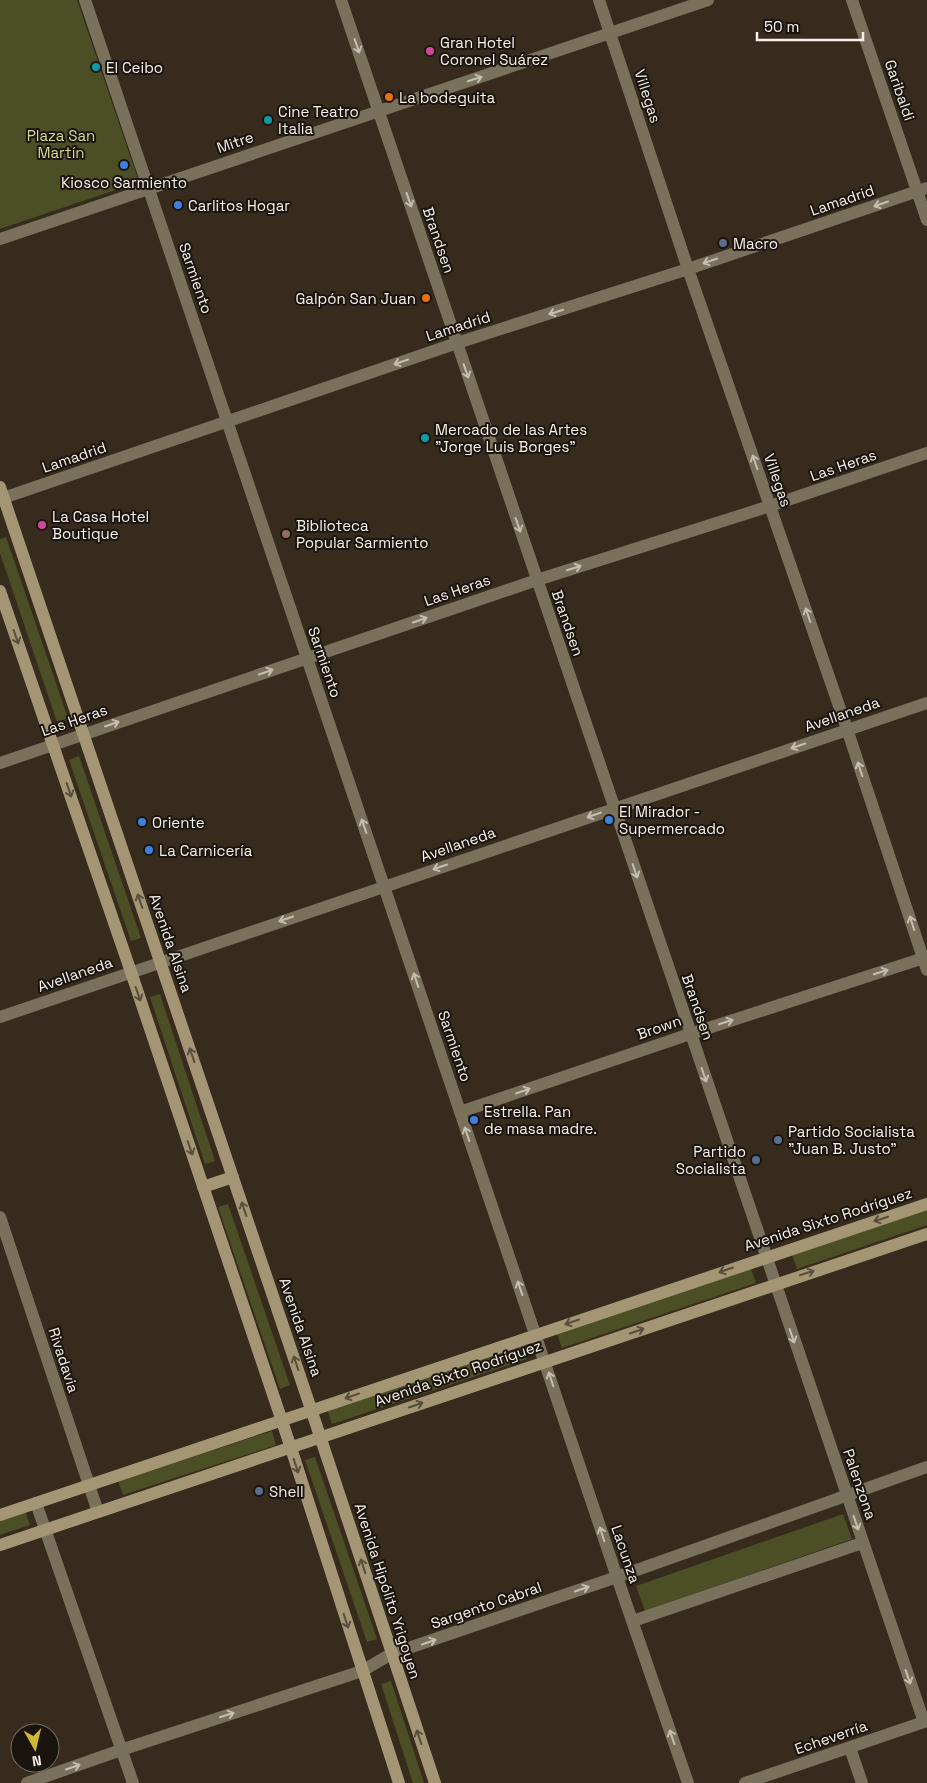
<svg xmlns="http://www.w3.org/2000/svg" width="927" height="1783" viewBox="0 0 927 1783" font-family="'Space Grotesk',sans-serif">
<rect width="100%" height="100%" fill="#372b1e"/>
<path fill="#4c4f25" d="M0 0H77L139 182 0 229Z
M6 537 68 718 57 722 0 553V539Z
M79 756 141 938 131 941 69 760Z
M160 994 215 1161 205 1164 150 997Z
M228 1204 290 1385 280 1389 218 1207Z
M927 1208V1225L797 1269 792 1254Z
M751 1269 756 1283 562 1348 557 1334Z
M522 1345 527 1359 332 1424 327 1410Z
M272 1431 276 1445 123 1495 118 1481Z
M315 1457 377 1639 367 1642 305 1460Z
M25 1511 30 1525 0 1535V1520Z
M843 1514 852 1539 645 1611 636 1586Z
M391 1681 424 1783H413L381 1684Z"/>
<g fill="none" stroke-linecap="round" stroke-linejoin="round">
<path stroke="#79715c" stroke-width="12" d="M85 0 617 1577 688 1783
M341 0 924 1722
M599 0 688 269 847 729 927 970
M852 0 927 220
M0 239 708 0
M0 499 457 343 688 269 927 188
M0 763 537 580 770 506 927 453
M0 1017 927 703
M460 1112 690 1034 927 957
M0 1217 98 1512
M36 1503 133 1783
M633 1621 862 1543
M850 1748 862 1783
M27 1783 121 1750 362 1671 391 1654 617 1577 927 1467
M745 1783 927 1721"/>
<path stroke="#a49675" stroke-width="12" d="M0 487 311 1409 435 1783
M0 591 131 972 291 1448 399 1783
M203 1187 233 1177
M0 1515 927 1204
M0 1545 927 1234"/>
</g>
<defs><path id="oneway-shaft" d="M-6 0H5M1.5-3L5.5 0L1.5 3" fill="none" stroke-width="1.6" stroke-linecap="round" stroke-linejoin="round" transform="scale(1.25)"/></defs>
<g stroke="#c6beb1">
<use href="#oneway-shaft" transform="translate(357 46) rotate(71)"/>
<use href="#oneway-shaft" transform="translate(475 79) rotate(-18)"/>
<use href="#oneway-shaft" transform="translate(409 200) rotate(71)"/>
<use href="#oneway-shaft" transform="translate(881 204) rotate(161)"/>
<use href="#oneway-shaft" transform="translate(710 261) rotate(161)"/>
<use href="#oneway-shaft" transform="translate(556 312) rotate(162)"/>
<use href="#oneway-shaft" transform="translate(401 362) rotate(161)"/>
<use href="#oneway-shaft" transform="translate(466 371) rotate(71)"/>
<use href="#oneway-shaft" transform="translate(755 462) rotate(-109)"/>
<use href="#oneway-shaft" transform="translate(518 525) rotate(71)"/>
<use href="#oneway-shaft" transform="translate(574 568) rotate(-17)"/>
<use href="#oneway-shaft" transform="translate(808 615) rotate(-109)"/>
<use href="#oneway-shaft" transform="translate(420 620) rotate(-19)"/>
<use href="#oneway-shaft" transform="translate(266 672) rotate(-19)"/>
<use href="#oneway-shaft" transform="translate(112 724) rotate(-19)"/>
<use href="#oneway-shaft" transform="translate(798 746) rotate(161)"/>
<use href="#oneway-shaft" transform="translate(860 769) rotate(-108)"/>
<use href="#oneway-shaft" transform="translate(594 815) rotate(161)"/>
<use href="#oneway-shaft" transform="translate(364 826) rotate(-109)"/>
<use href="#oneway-shaft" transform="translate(440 867) rotate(161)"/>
<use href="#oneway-shaft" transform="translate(635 871) rotate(71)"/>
<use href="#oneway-shaft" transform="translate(286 919) rotate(161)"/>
<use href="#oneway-shaft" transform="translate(912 923) rotate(-108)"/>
<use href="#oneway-shaft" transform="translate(881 972) rotate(-18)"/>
<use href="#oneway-shaft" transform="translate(416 980) rotate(-109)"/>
<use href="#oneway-shaft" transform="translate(726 1022) rotate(-18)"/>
<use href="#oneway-shaft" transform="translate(704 1075) rotate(71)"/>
<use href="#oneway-shaft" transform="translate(523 1091) rotate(-19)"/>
<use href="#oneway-shaft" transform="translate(467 1134) rotate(-109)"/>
<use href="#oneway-shaft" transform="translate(520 1288) rotate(-109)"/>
<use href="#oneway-shaft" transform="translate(792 1336) rotate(71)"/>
<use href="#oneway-shaft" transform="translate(551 1379) rotate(-108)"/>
<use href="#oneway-shaft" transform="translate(856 1523) rotate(71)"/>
<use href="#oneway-shaft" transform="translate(602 1534) rotate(-108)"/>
<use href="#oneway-shaft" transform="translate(582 1589) rotate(-19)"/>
<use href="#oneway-shaft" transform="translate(429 1642) rotate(-19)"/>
<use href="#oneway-shaft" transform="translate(908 1677) rotate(71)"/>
<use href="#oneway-shaft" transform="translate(227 1715) rotate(-18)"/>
<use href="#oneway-shaft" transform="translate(672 1737) rotate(-109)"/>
<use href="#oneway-shaft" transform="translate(73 1767) rotate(-19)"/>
</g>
<g stroke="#584e3d">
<use href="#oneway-shaft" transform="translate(16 637) rotate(71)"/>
<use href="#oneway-shaft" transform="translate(69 790) rotate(71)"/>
<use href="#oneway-shaft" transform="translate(140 901) rotate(-109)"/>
<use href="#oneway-shaft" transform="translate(138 994) rotate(71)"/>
<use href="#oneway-shaft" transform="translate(192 1055) rotate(-109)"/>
<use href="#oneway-shaft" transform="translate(190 1148) rotate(71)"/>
<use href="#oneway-shaft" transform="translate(244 1209) rotate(-109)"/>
<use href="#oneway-shaft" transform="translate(881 1219) rotate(162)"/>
<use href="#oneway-shaft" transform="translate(726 1270) rotate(161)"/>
<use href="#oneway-shaft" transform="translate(807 1273) rotate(-18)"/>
<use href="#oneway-shaft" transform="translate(572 1322) rotate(161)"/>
<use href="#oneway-shaft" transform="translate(637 1331) rotate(-19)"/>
<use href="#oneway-shaft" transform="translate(296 1363) rotate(-109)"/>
<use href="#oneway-shaft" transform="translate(352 1396) rotate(161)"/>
<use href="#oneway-shaft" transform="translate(416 1405) rotate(-19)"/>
<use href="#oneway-shaft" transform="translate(296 1466) rotate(72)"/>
<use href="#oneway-shaft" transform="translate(363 1566) rotate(-108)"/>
<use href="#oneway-shaft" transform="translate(346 1621) rotate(72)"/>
<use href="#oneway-shaft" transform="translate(419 1737) rotate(-109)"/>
</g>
<g fill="#d1479c" stroke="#1a140f" stroke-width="2">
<circle cx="430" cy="51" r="5"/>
<circle cx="42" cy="525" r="5"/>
</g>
<g fill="#0f9aa8" stroke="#1a140f" stroke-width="2">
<circle cx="96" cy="67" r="5"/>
<circle cx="268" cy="120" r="5"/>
<circle cx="425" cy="438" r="5"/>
</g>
<g fill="#e8710a" stroke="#1a140f" stroke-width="2">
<circle cx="389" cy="97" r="5"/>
<circle cx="426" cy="298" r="5"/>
</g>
<g fill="#3f7fe0" stroke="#1a140f" stroke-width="2">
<circle cx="124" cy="165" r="5"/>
<circle cx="178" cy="205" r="5"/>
<circle cx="609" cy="820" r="5"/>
<circle cx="142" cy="822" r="5"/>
<circle cx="149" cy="850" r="5"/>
<circle cx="474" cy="1120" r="5"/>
</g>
<g fill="#5c6f8a" stroke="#1a140f" stroke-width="2">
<circle cx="723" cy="243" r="5"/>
<circle cx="778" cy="1140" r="5"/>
<circle cx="756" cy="1160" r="5"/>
<circle cx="259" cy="1491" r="5"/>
</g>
<circle fill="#8d6e63" stroke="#1a140f" stroke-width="2" cx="286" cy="534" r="5"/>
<g text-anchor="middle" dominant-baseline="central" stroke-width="4" stroke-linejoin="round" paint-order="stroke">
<g font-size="15" fill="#f9f1e9" stroke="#1a140f" text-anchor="start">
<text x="440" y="42">Gran Hotel<tspan x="440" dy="17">Coronel Suárez</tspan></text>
<text x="106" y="67">El Ceibo</text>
<text x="399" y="97">La bodeguita</text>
<text x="278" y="111">Cine Teatro<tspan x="278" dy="17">Italia</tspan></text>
<text x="124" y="182" text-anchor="middle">Kiosco Sarmiento</text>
<text x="188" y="205">Carlitos Hogar</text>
<text x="733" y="243">Macro</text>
<text x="416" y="298" text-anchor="end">Galpón San Juan</text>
<text x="435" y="429">Mercado de las Artes<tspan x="435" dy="17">"Jorge Luis Borges"</tspan></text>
<text x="52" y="516">La Casa Hotel<tspan x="52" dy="17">Boutique</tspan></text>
<text x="296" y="525">Biblioteca<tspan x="296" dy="17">Popular Sarmiento</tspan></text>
<text x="619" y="811">El Mirador -<tspan x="619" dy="17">Supermercado</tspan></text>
<text x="152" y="822">Oriente</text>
<text x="159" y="850">La Carnicería</text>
<text x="484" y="1111">Estrella. Pan<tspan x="484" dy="17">de masa madre.</tspan></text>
<text x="788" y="1131">Partido Socialista<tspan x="788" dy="17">"Juan B. Justo"</tspan></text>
<text x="746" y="1151" text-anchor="end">Partido<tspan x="746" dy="17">Socialista</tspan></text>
<text x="269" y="1491">Shell</text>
</g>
<g font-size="15" fill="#f9f1e9" stroke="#1a140f">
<text transform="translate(900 90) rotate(71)">Garibaldi</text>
<text transform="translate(648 96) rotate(72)">Villegas</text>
<text transform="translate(235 142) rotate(-19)">Mitre</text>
<text transform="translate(842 200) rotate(-19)">Lamadrid</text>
<text transform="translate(439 240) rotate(71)">Brandsen</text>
<text transform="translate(196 278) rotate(71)">Sarmiento</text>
<text transform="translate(458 326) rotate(-18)">Lamadrid</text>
<text transform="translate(74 457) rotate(-19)">Lamadrid</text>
<text transform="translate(843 465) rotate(-19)">Las Heras</text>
<text transform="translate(778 480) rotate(71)">Villegas</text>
<text transform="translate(457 590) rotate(-19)">Las Heras</text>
<text transform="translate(568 623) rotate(71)">Brandsen</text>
<text transform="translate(325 662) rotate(71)">Sarmiento</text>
<text transform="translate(842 714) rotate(-19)">Avellaneda</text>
<text transform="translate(74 720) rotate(-19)">Las Heras</text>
<text transform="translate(458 844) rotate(-19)">Avellaneda</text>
<text transform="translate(171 943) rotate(71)">Avenida Alsina</text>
<text transform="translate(75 974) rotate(-19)">Avellaneda</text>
<text transform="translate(698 1007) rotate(71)">Brandsen</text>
<text transform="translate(659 1027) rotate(-19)">Brown</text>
<text transform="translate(455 1046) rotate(71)">Sarmiento</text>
<text transform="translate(828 1219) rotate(-18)">Avenida Sixto Rodríguez</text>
<text transform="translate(301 1327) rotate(71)">Avenida Alsina</text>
<text transform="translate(64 1360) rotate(72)">Rivadavia</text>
<text transform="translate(458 1373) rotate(-19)">Avenida Sixto Rodríguez</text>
<text transform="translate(860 1484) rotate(71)">Palenzona</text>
<text transform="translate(626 1554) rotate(71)">Lacunza</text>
<text transform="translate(388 1591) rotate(72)">Avenida Hipólito Yrigoyen</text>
<text transform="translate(486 1605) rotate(-19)">Sargento Cabral</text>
<text transform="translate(831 1737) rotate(-19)">Echeverría</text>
</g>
<g font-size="15" fill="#d3da8a" stroke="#1a140f">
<text x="61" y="135">Plaza San<tspan x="61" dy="17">Martín</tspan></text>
</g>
</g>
<g transform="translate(35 1748) rotate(172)"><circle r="24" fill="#1a140f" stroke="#736c66"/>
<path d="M0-4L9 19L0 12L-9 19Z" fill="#d1b736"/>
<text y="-8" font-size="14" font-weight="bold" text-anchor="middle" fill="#f9f1e9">N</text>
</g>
<path d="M757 32v8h106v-8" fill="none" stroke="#f9f1e9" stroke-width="2.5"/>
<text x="764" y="32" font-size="15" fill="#f9f1e9" stroke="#1a140f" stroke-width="4" paint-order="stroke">50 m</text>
</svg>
